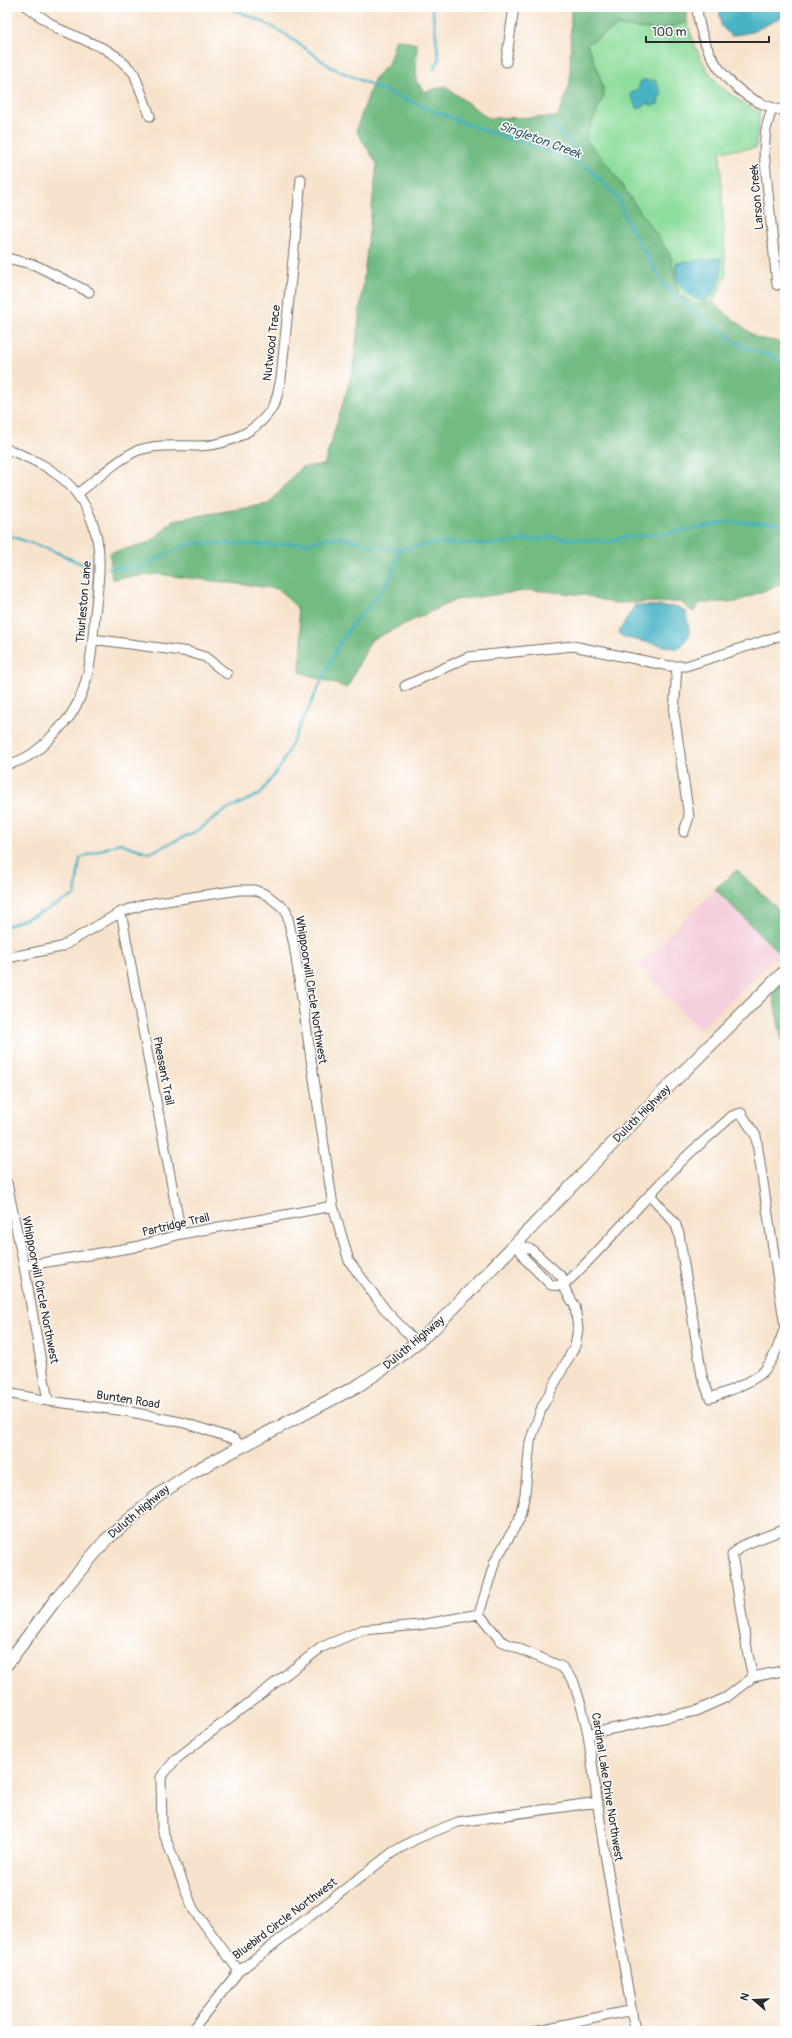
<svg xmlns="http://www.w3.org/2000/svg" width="792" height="2038" viewBox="0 0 792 2038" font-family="Pangolin,sans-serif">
<rect width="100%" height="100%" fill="#fff"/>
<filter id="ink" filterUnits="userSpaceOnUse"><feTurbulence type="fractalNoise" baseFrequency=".025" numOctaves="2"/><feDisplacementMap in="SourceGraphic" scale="8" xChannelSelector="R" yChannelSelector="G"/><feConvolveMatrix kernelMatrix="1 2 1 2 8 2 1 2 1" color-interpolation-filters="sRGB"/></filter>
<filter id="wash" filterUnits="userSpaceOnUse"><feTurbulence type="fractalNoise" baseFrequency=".012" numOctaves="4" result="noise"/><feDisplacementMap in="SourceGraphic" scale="16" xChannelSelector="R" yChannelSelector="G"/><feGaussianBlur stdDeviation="0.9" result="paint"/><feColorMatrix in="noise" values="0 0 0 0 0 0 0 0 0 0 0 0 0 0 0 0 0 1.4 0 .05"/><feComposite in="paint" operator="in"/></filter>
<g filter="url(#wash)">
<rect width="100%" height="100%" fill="#f7e3cc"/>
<path fill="#f4cfdd" d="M715 889 779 954 699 1031 639 965Z"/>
<path fill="#8ddd9c" stroke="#5c8464" d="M687 22C693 43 703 68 718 84 729 95 745 104 759 112 761 123 755 137 756 148L720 151 726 276 713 303 694 305 679 294 670 254 585 138 604 95 599 73 587 44 618 26 661 30Z"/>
<path fill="#72bc84" stroke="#4e7458" d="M571 7H687V22L661 30 618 26 587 44 599 73 604 95 585 138 609 167 670 254 679 295 694 305 713 303 757 338 785 343V582L736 602 700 603 693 612 681 602 612 603 585 595 532 590 456 600 371 640 347 688 300 672 302 640 297 608 279 589 157 574 112 579 110 553 151 542 173 520 269 504 301 467 324 465 353 370 377 164 356 130 375 77 388 64 396 39 417 44 416 81 425 92 445 86 488 118 558 117 570 83Z
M737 870 785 916V949L779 953 715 889Z
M785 971V1057L771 986Z"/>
<path fill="#47b3c4" stroke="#396f78" d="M719 7H785V16L752 32 731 36 721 26Z
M654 79 663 94 659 97 658 104 652 106 648 103 638 109 630 94 639 88 640 83 642 80H648L650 82Z
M721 258C724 275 717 292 704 302 685 293 674 286 676 263Z
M635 605 678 607 686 612 690 634 679 649 622 637 619 631Z"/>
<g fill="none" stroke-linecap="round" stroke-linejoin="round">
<path stroke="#47b3c4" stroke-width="2.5" d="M228 7 263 22 285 34 331 67 394 95 480 129 575 160 590 170 618 198 625 218 664 285 676 297 730 338 746 348 774 357 785 363
M432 7 439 60 434 69
M549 121 573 146 575 160
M7 535 49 549 89 567
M109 568 142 567 185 545 195 543 271 545 314 542 325 538 339 537 375 546 400 550 435 543 487 544 516 542 525 539 539 540 547 537 610 542 623 537 669 533 728 522 785 523
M7 926 44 911 75 895 80 858 120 843 149 853 197 831 224 811 260 794 268 783 281 766 338 646 352 625 386 585 393 572 400 550"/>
</g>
</g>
<g filter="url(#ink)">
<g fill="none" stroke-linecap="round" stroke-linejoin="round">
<g stroke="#726b63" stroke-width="11">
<path id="minor" d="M27 7 57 28 105 49 116 56 134 73 150 116
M697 7C701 57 734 101 785 111
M506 62 514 7
M772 108 766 129 764 151 777 285
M7 258 35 265 89 292
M7 449C33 459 60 471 77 494 106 532 100 570 95 614 92 648 91 683 72 713 67 721 59 729 52 736 42 748 24 762 7 764
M77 494C95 481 120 457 139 450 158 444 179 446 200 446 229 445 262 430 275 402 278 395 279 386 281 379L301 179
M93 639 189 652 205 657 227 674
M677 666 674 713 689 817 684 832
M405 686 468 657 573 646 669 666H686L785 634
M121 912 181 1234
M7 958 61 947 121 912 146 904 239 890H254L267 895 286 910 294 945 333 1206 349 1261 387 1312 417 1343
M7 1183 24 1266 48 1401
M517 1244 525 1259 551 1285 563 1286
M24 1266 135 1247 181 1234 333 1206
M563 1286C608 1244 646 1195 691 1152 705 1140 719 1128 732 1116L741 1113 756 1136 785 1327C780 1342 774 1360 763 1372 752 1382 724 1393 710 1398L702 1376 679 1234 675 1223 650 1195
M7 1393 48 1401 126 1411 185 1423 234 1439 241 1446
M479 1614 501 1641 562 1667 573 1680 582 1708 588 1734 603 1842 635 2031
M479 1614 495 1561 519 1520 525 1494 530 1442 542 1407 575 1346 578 1329 575 1306 563 1286 562 1277 532 1250 517 1244
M753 1677 748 1655 732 1555 741 1546 785 1529
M588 1734 696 1711 727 1697 753 1677 782 1671 785 1673
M239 1971 193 1909 162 1829 161 1777 176 1759 322 1647 362 1630 420 1625 479 1614
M191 2031 239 1971 393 1852 418 1838 458 1822 598 1802
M535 2031 632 2010"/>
</g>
<g stroke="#726b63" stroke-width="14">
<path id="major" d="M7 1664 59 1595 106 1540 158 1495 193 1472 359 1385 389 1365 433 1329 652 1103 785 971"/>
</g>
<use href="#minor" stroke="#fff" stroke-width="9"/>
<use href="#major" stroke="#fff" stroke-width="12"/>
</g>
</g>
<g text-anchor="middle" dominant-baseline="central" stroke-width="3" stroke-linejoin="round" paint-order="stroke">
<g font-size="12" fill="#2b2b2b" stroke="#fff">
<text transform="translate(757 197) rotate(-95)">Larson Creek</text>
<text transform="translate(272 343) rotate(-83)">Nutwood Trace</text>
<text transform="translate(84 602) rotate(-85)">Thurleston Lane</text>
<text transform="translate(311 990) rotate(81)">Whippoorwill Circle Northwest</text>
<text transform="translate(163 1071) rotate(79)">Pheasant Trail</text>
<text transform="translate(642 1114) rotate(-45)">Duluth Highway</text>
<text transform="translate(176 1225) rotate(-13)">Partridge Trail</text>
<text transform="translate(40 1290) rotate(79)">Whippoorwill Circle Northwest</text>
<text transform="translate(414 1343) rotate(-40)">Duluth Highway</text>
<text transform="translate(128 1400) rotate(9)">Bunten Road</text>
<text transform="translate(139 1512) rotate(-40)">Duluth Highway</text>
<text transform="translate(607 1787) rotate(81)">Cardinal Lake Drive Northwest</text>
<text transform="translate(285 1919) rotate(-37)">Bluebird Circle Northwest</text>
</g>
<g font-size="13" font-style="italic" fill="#366168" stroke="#fff">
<text transform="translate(540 140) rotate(20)">Singleton Creek</text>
</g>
</g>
<rect width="792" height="2038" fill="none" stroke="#fff" stroke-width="24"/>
<g transform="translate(754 2000) rotate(289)" stroke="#ffffff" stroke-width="3" paint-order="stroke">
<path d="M0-3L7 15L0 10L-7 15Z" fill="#2b2b2b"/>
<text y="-6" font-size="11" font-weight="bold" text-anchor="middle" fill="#2b2b2b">N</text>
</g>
<path d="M646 36v6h123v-6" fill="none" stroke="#2b2b2b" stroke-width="2"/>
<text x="652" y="36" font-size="12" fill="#2b2b2b" stroke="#ffffff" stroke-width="3" paint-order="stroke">100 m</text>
</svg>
